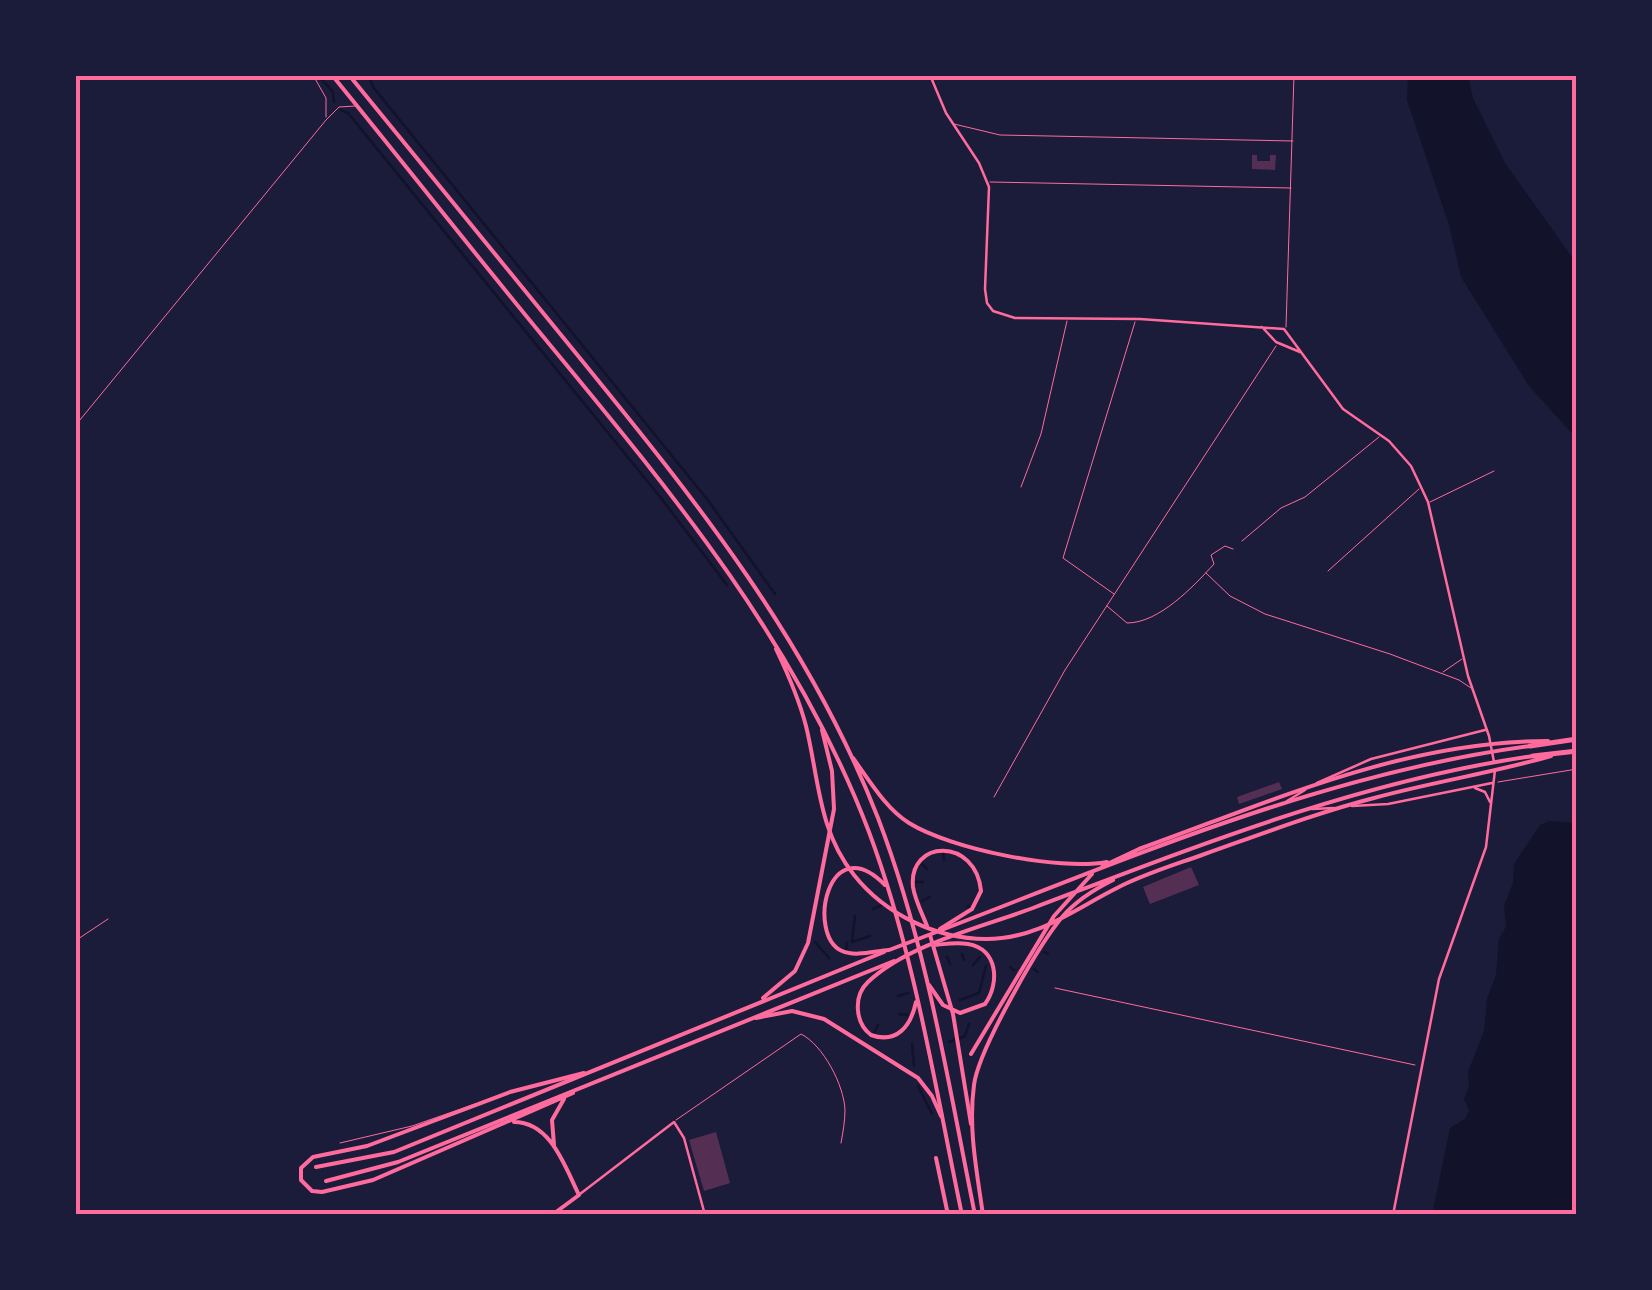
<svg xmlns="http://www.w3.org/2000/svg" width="1652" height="1290" viewBox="0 0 1652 1290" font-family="'PT Sans',sans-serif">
<rect width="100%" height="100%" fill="#1b1b3a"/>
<path fill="#12122b" d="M1408 75H1468L1473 98 1505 163 1577 264V439L1529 386 1461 277 1449 225 1407 100Z
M1549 821 1577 823V1215H1432L1450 1128 1466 1118 1469 1110 1464 1099 1469 1086 1468 1072 1484 1031 1487 999 1496 975 1499 939 1506 927 1504 906 1513 883 1514 864 1540 825Z"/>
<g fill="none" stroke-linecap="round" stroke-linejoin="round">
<path stroke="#12122b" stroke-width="2.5" d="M318 75 333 92 334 102
M369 76 373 87 707 499 775 594
M341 110 348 113 661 498 727 585
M943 853 944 860
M922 864 927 869
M916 882H923
M922 901 930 897
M968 906 970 908
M873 909 882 905
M855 916 852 942 870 936
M815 942 829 958
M846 950 847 943
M1044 952 1048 954
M962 954 964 960
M947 957 950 964
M973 965 980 957
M1010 967 1014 970
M1034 969 1038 972
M898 996 908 993
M960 1000 979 993 986 966
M899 1014 908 1015
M874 1033 878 1025
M949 1042 965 1036 969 1024
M912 1044 914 1066
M918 1086 932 1114"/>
</g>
<path fill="#542f53" d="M1252 155H1257V161H1270V155H1276L1275 170 1252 169Z
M1279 782 1282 789 1239 804 1237 797Z
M1191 867 1199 885 1150 904 1143 887Z
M716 1132 730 1183 704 1191 689 1140Z"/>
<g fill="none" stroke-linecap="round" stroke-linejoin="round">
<path stroke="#ff6b9d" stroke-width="1" d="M1055 988 1415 1065"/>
<path stroke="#ff6b9d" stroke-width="1" d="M1107 606 1127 623C1159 623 1193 587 1214 564L1211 555 1225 546 1233 549
M75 941 108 919"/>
<path stroke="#ff6b9d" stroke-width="1" d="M313 75 326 98V117
M954 124 1000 135 1293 141
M990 182 1291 188
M1286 327 1294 75
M75 426 326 120 339 107 355 106
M1021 487 1041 434 1067 321
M1430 502 1494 471
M1242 541 1281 508 1305 497 1379 437
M1328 571 1419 489
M1206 573 1230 596 1265 614 1390 654 1459 680 1471 688
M1114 594 1063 558 1135 322
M1443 672 1462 659
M1498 782 1577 769
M994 797 1065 670 1276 346
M676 1120 801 1034C823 1045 844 1085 845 1110 845 1121 843 1132 841 1143
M340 1143 412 1126 475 1104
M75 1205 78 1215"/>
<path stroke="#ff6b9d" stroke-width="2.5" d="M930 75 946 113 979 163 989 187 985 289 987 303 993 311 1015 318 1140 319 1284 329 1343 409 1389 441 1411 466 1421 487 1428 502 1468 676 1489 736 1494 762
M1262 327 1276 342 1300 352
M1317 783 1371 759 1485 730
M1475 788 1485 792 1490 802
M1287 801 1305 790
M1352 806 1388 804 1492 783
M1312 809 1334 808
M580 1194 674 1122 684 1138 705 1215
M1393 1215 1439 979 1486 847 1495 770"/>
<path stroke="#ff6b9d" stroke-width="4" d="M573 1093 373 1180 322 1192 312 1191 301 1180V1168L313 1157 367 1146 510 1092 584 1073
M514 1122C551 1122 565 1167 579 1195L552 1215
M554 1145 552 1120 564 1099"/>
<path stroke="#ff6b9d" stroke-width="4" d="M927 926C922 913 915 900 913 887 908 839 976 837 981 891L972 909 940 929
M930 935 953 1014 971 1124
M929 985 943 1005 960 1013 985 1004C1000 983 998 949 968 944 957 942 945 944 934 945
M763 998 795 971 808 943 834 809 832 771 822 730
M756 1018 792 1011 824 1019 918 1078 932 1096 941 1116
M316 1167 394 1152 884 952
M326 1181 398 1162 894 961"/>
<path stroke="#ff6b9d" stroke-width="4" d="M332 75C402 161 471 249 541 334 669 489 797 642 869 832 915 955 935 1087 962 1215
M349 75C425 169 502 263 579 357 697 502 809 641 878 818 927 946 948 1082 975 1215
M776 649C788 674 799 699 806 726 819 779 818 830 854 875 885 914 936 939 986 939 1038 939 1073 910 1117 888 1144 874 1174 865 1202 855 1259 835 1316 813 1374 798 1432 782 1492 773 1551 756
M853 758C869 780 886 809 909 823 951 849 1059 871 1107 862
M1103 866 1139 849C1273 801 1403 741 1548 741
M885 885C828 827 806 935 842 951 855 957 875 951 889 950 1098 872 1306 776 1530 746
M916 1002C911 1026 897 1044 871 1035 855 1023 853 996 868 982 908 944 982 927 1033 908 1197 846 1359 781 1533 756
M971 1054 1054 916 1092 874
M936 1158 948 1215
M983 1215C977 1172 968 1129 974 1085 978 1051 1039 944 1063 916 1076 901 1095 889 1113 880"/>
<path stroke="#ff6b9d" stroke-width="5" d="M1530 746 1577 739
M1533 756 1577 751"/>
</g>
<rect width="1652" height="1290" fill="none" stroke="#1b1b3a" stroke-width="155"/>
<rect x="78" y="78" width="1496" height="1134" fill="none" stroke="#ff6b9d" stroke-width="4"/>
</svg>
